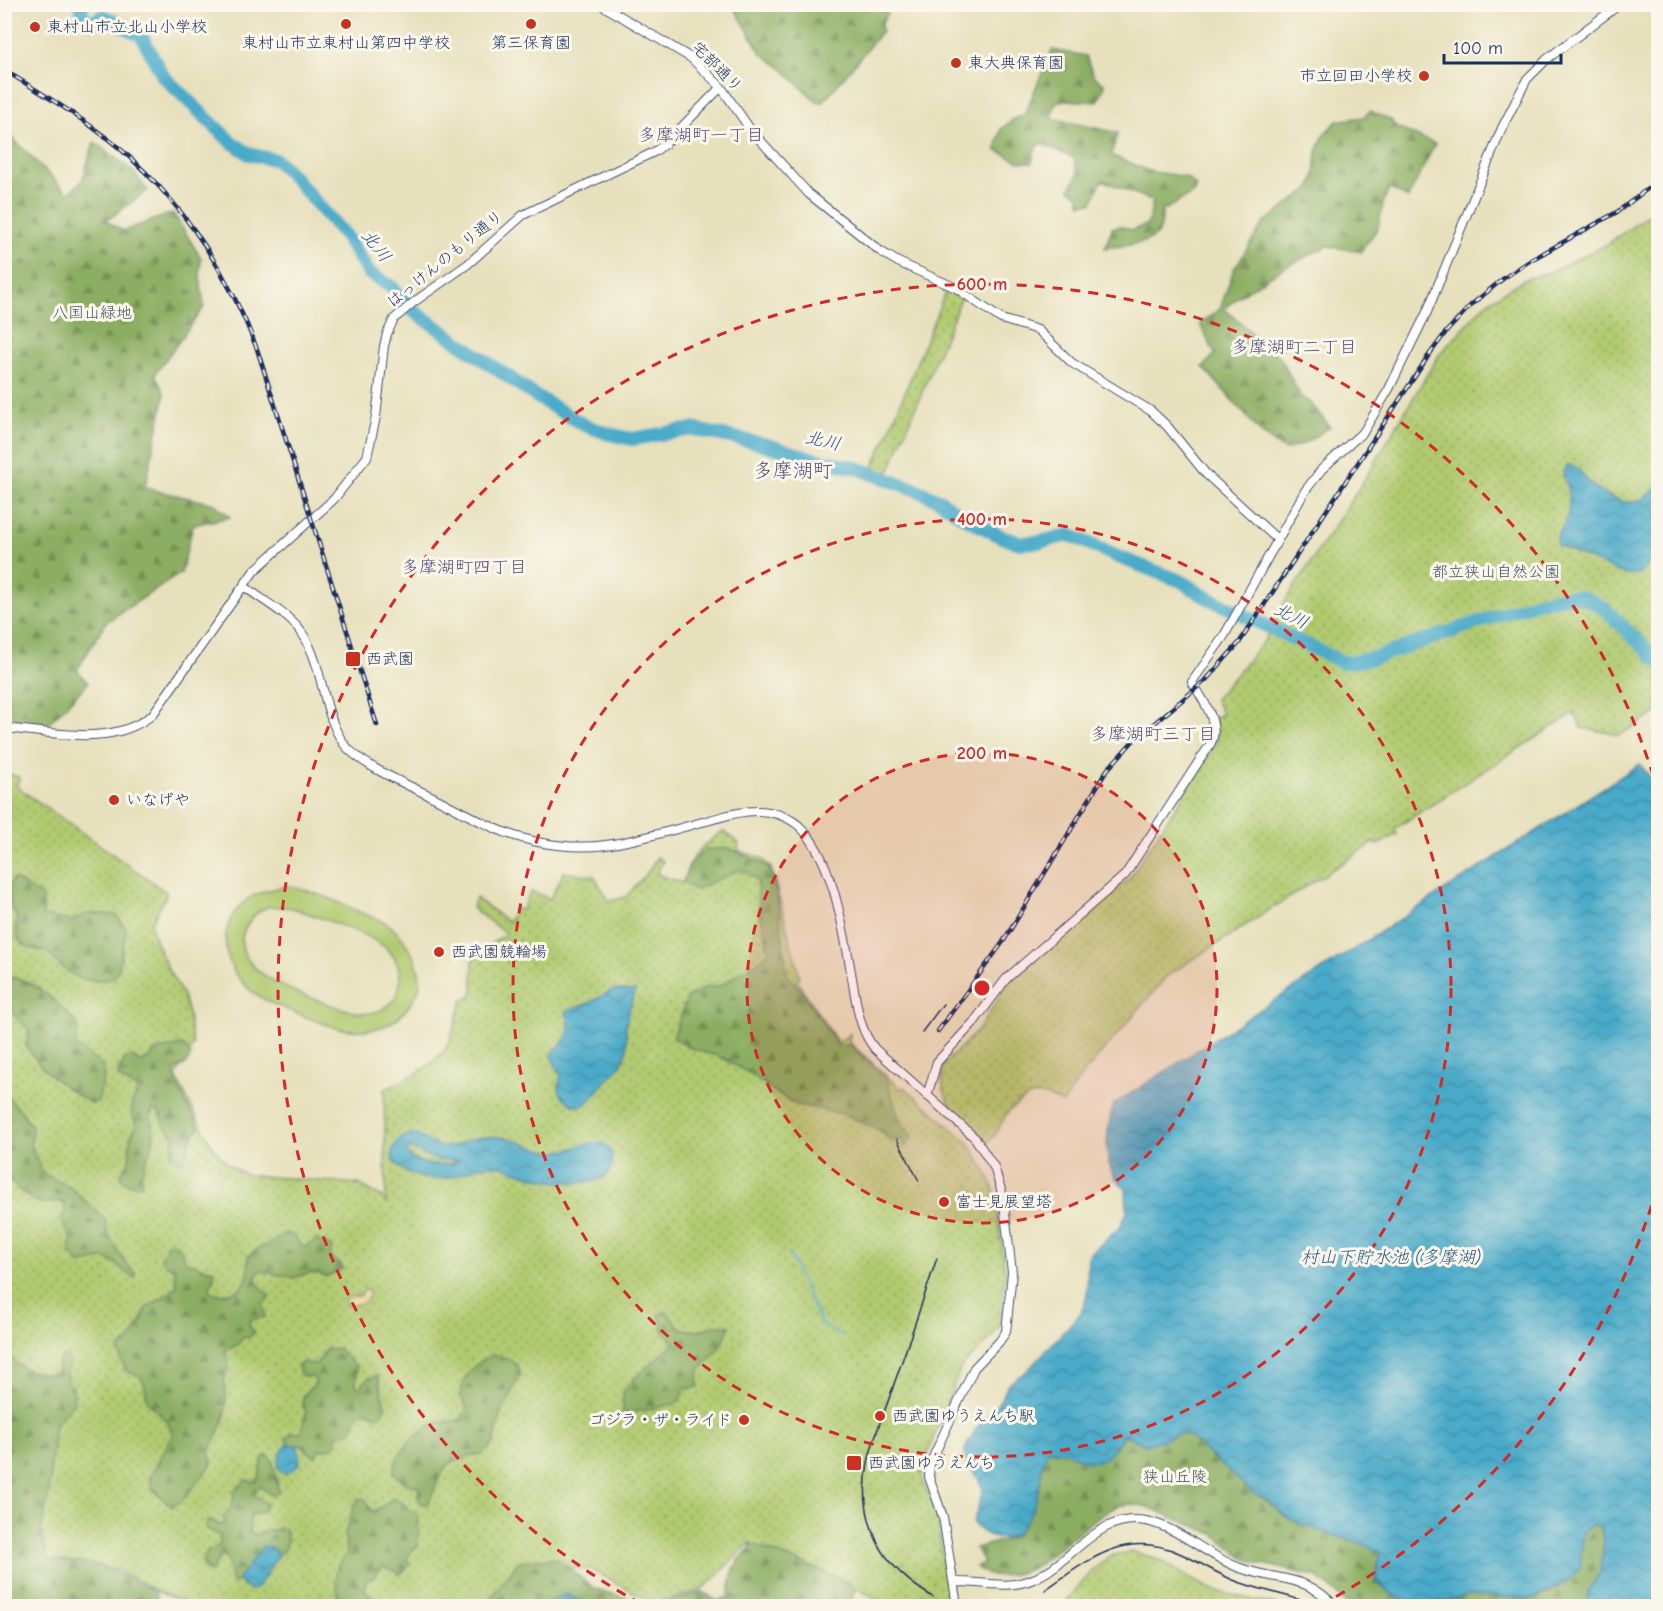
<svg xmlns="http://www.w3.org/2000/svg" width="1663" height="1611" viewBox="0 0 1663 1611" font-family="'Comic Neue','Klee One',sans-serif">
<defs>
<pattern id="green-dots" width="8" height="8" patternUnits="userSpaceOnUse" patternTransform="scale(1.5)"><rect width="8" height="8" fill="#b1ca6f"/><path d="M2 2h.1M6 6h.1" fill="none" stroke="#8fa45e" stroke-width="1.8" stroke-linecap="round"/></pattern>
<pattern id="forest-firs" width="22" height="20" patternUnits="userSpaceOnUse" patternTransform="scale(1.5)"><rect width="22" height="20" fill="#8cae62"/><path d="M5 1l3.5 6h-7zM16 11l3.5 6h-7z" fill="#728e54"/></pattern>
<pattern id="sand-dots" width="8" height="8" patternUnits="userSpaceOnUse" patternTransform="scale(1.5)"><rect width="8" height="8" fill="#eeda9e"/><path d="M2 2h.1M6 6h.1" fill="none" stroke="#ccbb8a" stroke-width="1.8" stroke-linecap="round"/></pattern>
<pattern id="water-waves" width="16" height="10" patternUnits="userSpaceOnUse" patternTransform="scale(1.5)"><rect width="16" height="10" fill="#4aaac9"/><path d="M0 5q4-4 8 0t8 0" fill="none" stroke="#3d8ba6"/></pattern>
</defs>
<rect width="100%" height="100%" fill="#fbf7ec"/>
<filter id="ink" filterUnits="userSpaceOnUse"><feTurbulence type="fractalNoise" baseFrequency=".0167" numOctaves="2"/><feDisplacementMap in="SourceGraphic" scale="12" xChannelSelector="R" yChannelSelector="G"/><feConvolveMatrix kernelMatrix="1 2 1 2 8 2 1 2 1" color-interpolation-filters="sRGB"/></filter>
<filter id="wash" filterUnits="userSpaceOnUse"><feTurbulence type="fractalNoise" baseFrequency=".008" numOctaves="4" result="noise"/><feDisplacementMap in="SourceGraphic" scale="24" xChannelSelector="R" yChannelSelector="G"/><feGaussianBlur stdDeviation="1.35" result="paint"/><feColorMatrix in="noise" values="0 0 0 0 0 0 0 0 0 0 0 0 0 0 0 0 0 1.4 0 .05"/><feComposite in="paint" operator="in"/></filter>
<g filter="url(#wash)">
<rect width="100%" height="100%" fill="#e7e0bc"/>
<path fill="url(#green-dots)" stroke="#667c66" stroke-width="1.5" d="M1658 208V712L1620 735 1582 728 1574 713 1394 829 1397 834 1378 845 1375 842 1167 976 1081 1077 1063 1104C1043 1093 1033 1090 1015 1106 1011 1109 1007 1112 1005 1117 998 1127 997 1137 985 1144 965 1117 936 1104 943 1065L979 1029 1012 977 1129 879 1214 748 1217 739 1214 717 1222 715 1215 699 1265 640 1275 617 1363 482 1439 355 1486 303 1523 280 1553 271 1609 243Z
M947 288 962 296 888 474 873 467 886 439Z
M4 772 20 778 16 786 166 892V896L151 923 155 940 168 969 183 995 188 1014 193 1045 176 1076C188 1098 208 1146 225 1161 232 1168 240 1172 249 1175L359 1184 382 1197 386 1203 384 1090C407 1078 440 1065 450 1040 455 1027 458 1013 463 1000L470 997 473 990V956L506 934 472 908 476 898 508 922 516 908 522 910 531 891 550 899 564 872 594 876 609 901 626 897 650 869 657 857 663 861 656 874 683 883C691 853 699 849 723 831L739 843 738 850 762 859 771 868 800 977 797 981 838 1043 850 1034 849 1042 901 1089 904 1087 969 1143 989 1176 996 1197 1005 1273 1000 1325C995 1338 971 1355 960 1369L922 1468 923 1483 934 1505 938 1520 949 1606H888L839 1578 750 1543 702 1590 655 1604 590 1569 539 1565 517 1606H194L158 1592 118 1569H106L5 1606Z
M1132 1551 1162 1561 1189 1578 1215 1591 1279 1606H1061L1094 1569 1110 1556Z"/>
<path fill="url(#forest-firs)" stroke="#546e60" stroke-width="1.5" d="M735 5V4L929 5 924 13 890 9 881 24 882 31 823 102H817L779 66 761 53 735 9Z
M1052 50 1086 56 1093 75 1105 85 1098 102 1065 100 1056 102 1051 118 1118 133 1111 155 1149 171 1186 177 1197 187 1194 193 1162 211C1162 216 1162 222 1161 226 1155 247 1122 245 1105 248L1112 228 1120 226 1133 230 1148 224 1153 201 1102 180 1092 203 1080 204V196L1070 189 1078 174 1074 158 1040 143 1035 149 1032 163 1018 161 996 150 1001 129 1014 119 1024 115Z
M1370 111 1391 120 1397 128 1435 144 1408 198 1389 188 1384 200 1378 228 1361 252 1328 246 1281 269 1239 296 1224 309 1280 357 1301 397 1310 402 1330 427 1303 444 1284 450 1262 434 1203 367 1215 354 1200 324 1220 309 1234 269 1264 223 1311 187 1315 175 1317 152 1324 134 1337 121 1364 117Z
M4 130 68 193 82 181 94 142 132 170 148 190 106 221 123 231 173 213 201 258 200 276 204 307 155 374 165 394 145 488 215 504 230 517 193 525 181 573 106 622 77 670 88 683 49 723 5 720Z
M729 848 769 867 777 894 787 974 808 999 838 1046 850 1045 886 1077 899 1119 912 1137 905 1147 901 1139 892 1141 879 1130 844 1114 798 1105 776 1093 757 1078 723 1058 691 1048 673 1038 687 998 708 986H720L759 961 769 952 759 907 757 880 741 869 695 890 683 881 690 864 705 850Z
M13 879C24 882 29 891 40 894L43 901V916L72 921C89 910 96 914 116 915L126 928 119 969 114 978C86 989 64 972 47 951 23 949 12 942 17 917L11 907 8 888Z
M5 976C11 978 18 978 23 980 46 990 63 1008 79 1026L75 1045 104 1067V1078L98 1101 92 1104C64 1086 43 1075 26 1045L29 1034 27 1027C16 1021 9 1007 5 996 3 991 4 982 5 976Z
M181 1045 187 1048 191 1055 186 1064 174 1070C176 1088 191 1111 199 1128L189 1142 187 1152 183 1161 177 1162 171 1155 174 1136 163 1125V1118L158 1111 152 1110C148 1120 154 1124 154 1133 155 1151 139 1163 142 1184 134 1186 127 1184 121 1178V1173C134 1160 128 1155 130 1140 131 1135 134 1130 136 1125 132 1113 128 1106 137 1095L136 1088 119 1078 118 1071 126 1058 133 1057 140 1062 149 1059 155 1051Z
M5 1094 22 1112 32 1127 31 1147 43 1173 71 1188 105 1219C107 1238 122 1260 136 1274L135 1278C122 1273 115 1257 100 1259 93 1260 87 1263 79 1263L70 1253 71 1239 61 1219 65 1212 64 1203C54 1199 54 1202 45 1203 29 1203 13 1186 5 1174Z
M290 1234 297 1239 300 1245 305 1247 317 1240 332 1247 330 1258 342 1265V1269L326 1277C314 1269 305 1275 293 1278L286 1275C276 1277 269 1271 260 1271L256 1276V1282L270 1296 263 1305 265 1317 250 1320 249 1325 254 1332 250 1337H244L236 1346 225 1351 229 1367C219 1383 228 1388 226 1405 225 1421 218 1437 209 1451L212 1464 184 1499 172 1507 152 1489 150 1477 173 1434 167 1421 147 1401 145 1386 140 1376 127 1372 121 1360 119 1349 130 1340 142 1320 146 1308 170 1293 177 1286 174 1269 167 1265 161 1259 168 1242C180 1244 182 1251 186 1262L215 1271 213 1281 210 1286 211 1292C228 1297 244 1292 248 1275 249 1270 248 1262 248 1256 258 1246 272 1246 281 1235Z
M667 1312 680 1329 697 1331 716 1325 730 1326C726 1334 723 1342 718 1349 707 1365 695 1365 699 1387L685 1389 678 1403 636 1412 630 1415 623 1412V1393L636 1377 674 1343 663 1330 659 1314Z
M4 1343 9 1347 11 1358C22 1370 40 1377 57 1373L59 1360 62 1356 67 1357 70 1363 66 1375 67 1382 73 1387 74 1402 55 1424 48 1498 41 1530 49 1560 95 1564 119 1573 155 1592 160 1606H5Z
M337 1348 357 1367 356 1385 360 1388 368 1379 378 1375 385 1407 381 1415 377 1416 367 1411 359 1414 351 1431 337 1435 336 1444 332 1448 319 1450 315 1457 300 1445 290 1446 286 1439 291 1433H300L306 1413 302 1402 304 1395 316 1383 312 1376 305 1377 300 1374 298 1366 303 1362 317 1364 326 1350Z
M493 1355C506 1356 518 1361 521 1375 514 1383 513 1390 509 1399 507 1403 503 1407 501 1411 498 1421 498 1433 493 1443 484 1459 466 1454 452 1462 436 1472 437 1492 426 1505L420 1503 418 1495 419 1487C409 1486 402 1481 394 1474 393 1455 416 1431 433 1424 441 1421 452 1422 461 1420L467 1407 460 1396C463 1376 473 1363 493 1355Z
M1178 1433H1182L1191 1438 1218 1462 1288 1518 1302 1525 1369 1546 1380 1554 1375 1582 1403 1602 1414 1606H1427L1468 1595 1536 1599 1557 1588 1580 1567 1583 1533 1592 1524 1601 1528 1604 1540 1601 1571 1588 1591V1606H1349L1330 1587 1314 1576 1254 1562 1243 1558 1214 1534 1145 1506 1129 1504 1117 1506 1098 1517 1036 1566C1019 1575 992 1582 976 1567L984 1562 975 1548 1008 1539 1017 1535 1035 1501 1042 1461 1048 1450 1065 1452 1088 1461 1111 1453 1124 1434 1146 1445Z
M268 1455C276 1464 275 1480 279 1491L275 1494 271 1495 261 1487 256 1491 255 1495 266 1504 264 1512 251 1514 249 1532 256 1535 267 1530 285 1529C288 1538 289 1544 283 1553L275 1552 235 1583H232L228 1562 225 1556 218 1559 212 1572 205 1570 202 1561 209 1550 215 1549 220 1544V1536L206 1528 207 1521 210 1520 222 1525 225 1522 223 1517C229 1511 237 1503 233 1493L246 1480 255 1482 259 1477 263 1457Z
M393 1498 403 1503 419 1516 418 1547 412 1550 407 1558 409 1565 401 1574 382 1566 373 1578 367 1580 364 1589 373 1598 393 1606H337C341 1585 327 1571 347 1554L345 1535 353 1508 359 1499H365C369 1503 368 1508 373 1513Z
M750 1543 839 1578 857 1589 848 1606H589V1604L564 1594 546 1606H485L519 1561 556 1558 595 1589 655 1606 703 1592 717 1601 729 1597C732 1570 731 1567 751 1547Z"/>
<path fill="url(#sand-dots)" stroke="#84847e" stroke-width="1.5" d="M365 1290H369L370 1294 365 1303 347 1306 345 1300 348 1297 360 1296Z"/>
<path fill="#b1ca6f" stroke="#667c66" stroke-width="1.5" fill-rule="evenodd" d="M287 886C315 891 338 902 364 914 372 917 383 920 389 925 406 939 424 967 419 989 418 993 414 997 412 1001 403 1016 390 1026 373 1029 349 1034 328 1026 306 1017 287 1009 265 1003 249 989 220 963 216 923 248 899 259 891 275 889 287 886ZM267 907H286L296 909C319 918 372 934 388 950 407 968 405 1004 375 1012 365 1015 354 1012 344 1009 315 1000 231 976 243 934 247 922 256 912 267 907Z"/>
<path fill="url(#water-waves)" stroke="#326c94" stroke-width="1.5" fill-rule="evenodd" d="M1569 465C1581 467 1582 476 1590 483 1599 493 1620 503 1634 502 1644 501 1650 492 1658 488V555L1648 562 1645 571 1638 574 1626 575 1557 545 1558 533C1571 519 1573 492 1563 476L1565 467Z
M1640 764 1658 787V1606H1588V1591L1601 1571 1604 1540 1601 1528 1592 1524 1583 1533 1580 1567 1570 1580 1535 1599 1468 1595 1427 1606H1414L1396 1597 1375 1581 1380 1554 1369 1546 1302 1525 1288 1518 1270 1502 1253 1493 1191 1438 1182 1433 1146 1445 1124 1434 1111 1453 1102 1460 1088 1462 1065 1452 1048 1450C1041 1462 1042 1473 1039 1486 1036 1504 1022 1541 1001 1538 989 1537 981 1533 973 1523 975 1515 984 1493 982 1488 979 1473 959 1464 966 1447 975 1423 1001 1409 1007 1385L1028 1370 1080 1314C1091 1295 1086 1277 1088 1256L1120 1227 1127 1212 1126 1189C1100 1169 1106 1134 1113 1105Z
M612 990 636 991C631 1002 627 1014 626 1027 626 1039 629 1052 622 1063 618 1070 612 1075 606 1081 595 1093 584 1119 564 1098 558 1092 558 1084 561 1076L553 1060 552 1052C569 1042 572 1029 566 1011L590 1003Z
M412 1134C425 1137 432 1147 446 1147 455 1147 461 1143 468 1140 479 1137 490 1136 501 1137 520 1139 535 1151 554 1152 569 1152 589 1140 600 1143 616 1148 615 1167 605 1177 583 1187 549 1182 527 1175 516 1172 507 1166 496 1165 469 1163 454 1186 420 1177 413 1175 404 1172 399 1167 384 1154 396 1136 412 1134ZM409 1148 436 1160H460C442 1168 424 1166 408 1156L407 1151Z
M289 1443 298 1447 300 1463 295 1468 285 1474 278 1468C279 1456 281 1451 289 1443Z
M263 1546 273 1548 278 1556 259 1585 255 1589 250 1590 240 1583 238 1579Z
M564 1594 589 1604V1606H546Z"/>
<g fill="none" stroke-linecap="round" stroke-linejoin="round">
<path stroke="#4aaac9" stroke-width="2" d="M789 1253 820 1322 836 1334H842"/>
<path stroke="#4aaac9" stroke-width="14" d="M80 4 84 18 91 22 103 16 141 35 163 76 230 141 249 154 276 160 292 175 346 237 369 273 392 287 412 310 537 397 584 425 609 434 632 439 692 429 763 444 817 460 854 467 917 490 941 501 962 516 1002 537 1020 543 1039 542 1070 535 1118 557 1181 581 1204 596 1342 662H1353L1374 658 1540 601 1575 596 1589 600 1605 609 1658 661"/>
</g>
</g>
<g filter="url(#ink)">
<g fill="none" stroke-linecap="round" stroke-linejoin="round">
<g stroke="#3a4a6c" stroke-width="10">
<path id="minor" d="M600 4 691 58 721 87 750 129 809 194 880 251 898 262 956 288 1001 319 1038 330 1072 363 1151 411 1167 426 1206 474 1277 539
M244 586C264 602 290 614 304 636 324 669 322 713 344 744 361 766 410 786 435 798 461 811 487 827 515 836 542 845 578 849 606 845 641 840 676 829 710 820 725 816 739 811 755 811 770 810 787 816 798 825 834 856 845 938 853 984 857 1007 860 1031 875 1049L975 1138 994 1167 1003 1196 1012 1272 1006 1332 999 1342 974 1368 930 1464 929 1477 943 1517 957 1606
M4 728C53 732 113 748 153 714L254 571 334 499 367 457 376 417 384 346 387 334 394 319 414 302 468 264 523 215 654 152 665 144 721 87
M927 1096 937 1062 974 1022 1006 979 1125 875 1201 758C1206 751 1212 744 1213 737 1217 718 1201 697 1192 682L1224 636 1305 491 1322 469 1364 431 1389 389 1427 312 1502 128 1527 79 1547 59 1620 4
M954 1582C979 1581 1006 1590 1031 1580 1072 1564 1096 1512 1146 1521 1180 1528 1207 1556 1240 1568 1279 1582 1304 1573 1335 1606"/>
</g>
<use href="#minor" stroke="#fff" stroke-width="8"/>
<path stroke="#1b2f5e" stroke-width="1.5" d="M922 1032 943 1004
M897 1139 919 1181
M1045 1590C1088 1560 1125 1529 1179 1553 1198 1561 1214 1572 1233 1580 1260 1591 1290 1594 1316 1606
M933 1597C881 1567 857 1522 868 1463 873 1436 886 1410 894 1384 909 1342 923 1300 937 1258"/>
<g stroke="#1b2f5e" stroke-width="4.5">
<path id="rail" d="M4 70C43 94 83 118 118 147 182 201 227 271 257 349L377 725
M938 1031 1003 942 1107 770 1133 741 1206 680 1239 643 1429 355 1446 332 1471 305 1504 278 1531 260 1617 212 1658 181"/>
</g>
<use href="#rail" stroke="#fbf7ec" stroke-width="2" stroke-dasharray="7" stroke-linecap="butt"/>
</g>
</g>
<circle cx="982" cy="988" r="235" fill="#d62828" fill-opacity=".12"/>
<g fill="none" stroke="#d62828" stroke-width="3" stroke-dasharray="10 8">
<circle cx="982" cy="988" r="235"/>
<circle cx="982" cy="988" r="469"/>
<path d="M1657 1188A704 704 0 0 1 1323 1604M641 1604A704 704 0 1 1 1657 788"/>
</g>
<g fill="#c8321e" stroke="#fbf7ec" stroke-width="2">
<circle cx="346" cy="24" r="6"/>
<circle cx="531" cy="24" r="6"/>
<circle cx="35" cy="27" r="6"/>
<circle cx="956" cy="63" r="6"/>
<circle cx="1424" cy="76" r="6"/>
<rect x="345" y="651" width="16" height="16" rx="3"/>
<circle cx="114" cy="800" r="6"/>
<circle cx="439" cy="952" r="6"/>
<circle cx="944" cy="1202" r="6"/>
<circle cx="880" cy="1416" r="6"/>
<circle cx="744" cy="1420" r="6"/>
<rect x="846" y="1455" width="16" height="16" rx="3"/>
</g>
<g text-anchor="middle" dominant-baseline="central" stroke-width="6" stroke-linejoin="round" paint-order="stroke">
<g font-size="16" fill="#1b2f5e" stroke="#fbf7ec" text-anchor="start">
<text x="47" y="27">東村山市立北山小学校</text>
<text x="346" y="43" text-anchor="middle">東村山市立東村山第四中学校</text>
<text x="531" y="43" text-anchor="middle">第三保育園</text>
<text x="968" y="63">東大典保育園</text>
<text x="1412" y="76" text-anchor="end">市立回田小学校</text>
<text x="366" y="659">西武園</text>
<text x="126" y="800">いなげや</text>
<text x="451" y="952">西武園競輪場</text>
<text x="956" y="1202">富士見展望塔</text>
<text x="892" y="1416">西武園ゆうえんち駅</text>
<text x="732" y="1420" text-anchor="end">ゴジラ・ザ・ライド</text>
<text x="868" y="1463">西武園ゆうえんち</text>
</g>
<g font-size="16" fill="#1b2f5e" stroke="#fbf7ec">
<text transform="translate(717 67) rotate(45)">宅部通り</text>
<text transform="translate(445 259) rotate(-39)">はっけんのもり通り</text>
</g>
<g font-size="16" fill="#405662" stroke="#fbf7ec">
<text x="92" y="313">八国山緑地</text>
<text x="1496" y="572">都立狭山自然公園</text>
<text x="1175" y="1477">狭山丘陵</text>
</g>
<g font-size="18" fill="#56547b" stroke="#fbf7ec">
<text x="701" y="135">多摩湖町一丁目</text>
<text x="1294" y="347">多摩湖町二丁目</text>
<text x="464" y="567">多摩湖町四丁目</text>
<text x="1153" y="734">多摩湖町三丁目</text>
</g>
<g font-size="18" font-style="italic" fill="#2b5a83" stroke="#fbf7ec">
<text transform="translate(376 246) rotate(52)">北川</text>
<text transform="translate(823 441) rotate(13)">北川</text>
<text transform="translate(1291 616) rotate(27)">北川</text>
<text x="1391" y="1257">村山下貯水池 (多摩湖)</text>
</g>
<g font-size="20" fill="#56547b" stroke="#fbf7ec">
<text x="793" y="470">多摩湖町</text>
</g>
</g>
<circle cx="982" cy="988" r="9" fill="#d62828" stroke="#fbf7ec" stroke-width="3"/>
<g font-size="18" text-anchor="middle" font-weight="bold" fill="#d62828" stroke="#fbf7ec" stroke-width="6" stroke-linejoin="round" paint-order="stroke">
<text x="982" y="290">600 m</text>
<text x="982" y="525">400 m</text>
<text x="982" y="759">200 m</text>
</g>
<rect width="1663" height="1611" fill="none" stroke="#fbf7ec" stroke-width="24"/>
<path d="M1444 54v9h117v-9" fill="none" stroke="#1b2f5e" stroke-width="3"/>
<text x="1453" y="54" font-size="18" fill="#1b2f5e" stroke="#fbf7ec" stroke-width="4.5" paint-order="stroke">100 m</text>
</svg>
